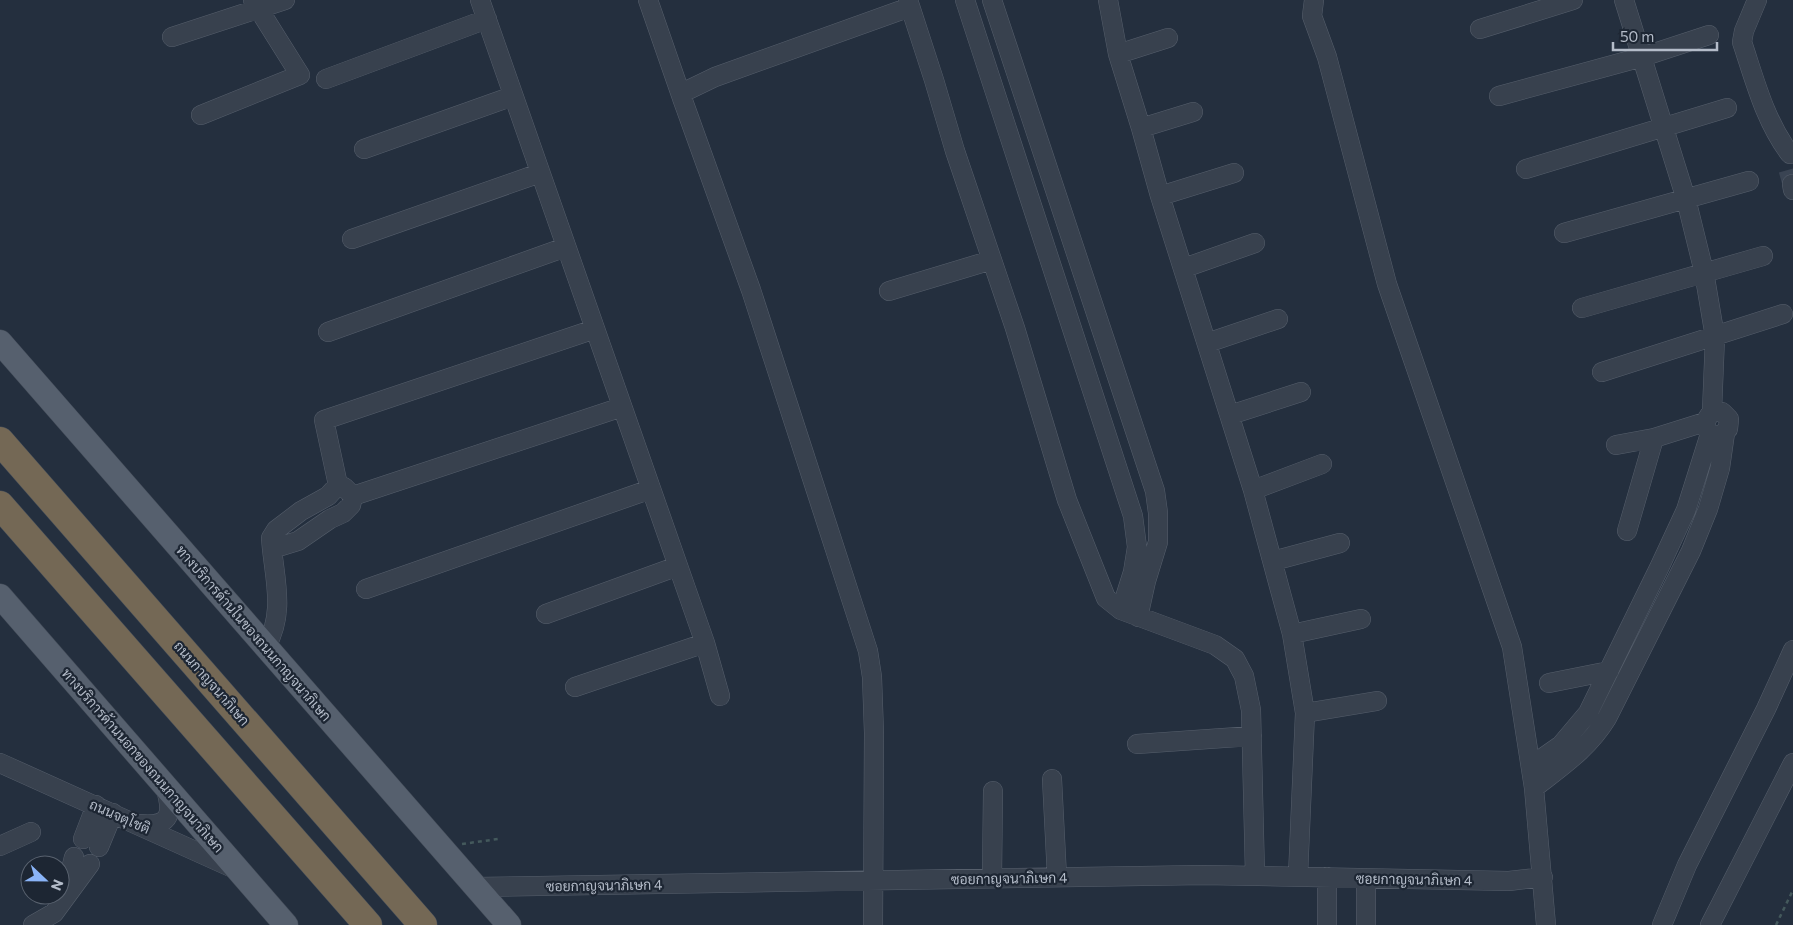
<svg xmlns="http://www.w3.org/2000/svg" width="1793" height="925" viewBox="0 0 1793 925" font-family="Commissioner,Sarabun,sans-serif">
<rect width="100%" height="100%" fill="#242f3e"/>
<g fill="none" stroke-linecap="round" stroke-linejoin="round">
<path stroke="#3a4453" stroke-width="19" stroke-dasharray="19 9" stroke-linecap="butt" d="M1788 170 1792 184"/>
<g stroke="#565f6c" stroke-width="20">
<path id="minor" d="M480 0 705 643 720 696
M648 0 682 98
M908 0 934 80 955 151 1015 328 1067 500 1106 598 1121 610 1215 645 1235 659 1244 676 1251 710 1255 875
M965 0 1133 516 1137 547 1133 572 1121 610
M992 0 1155 491 1158 513V542L1146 581 1138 617
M1108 0 1118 54 1141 128 1160 196 1253 490 1292 634 1305 713 1298 876
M1314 0 1312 16 1327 57 1387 284 1512 647 1534 788 1546 925
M1624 0 1686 199 1704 272 1715 337 1712 411
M1757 0 1744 31 1742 42C1755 81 1765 121 1790 154
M1480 29 1573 0
M172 37 285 0
M1118 54 1168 38
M326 79 487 19
M1499 96 1642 57 1709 35
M201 115 300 75 253 0
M1141 128 1193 112
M364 149 513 96
M1526 169 1727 108
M1792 184 1793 190
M1160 196 1234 173
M1564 233 1749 181
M352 239 540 173
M1184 268 1255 243
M889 291 992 260
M1582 308 1763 256
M328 332 566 247
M1207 343 1278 319
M1602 372 1783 314
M1712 411 1722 412 1729 419 1728 429 1720 436C1711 436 1706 432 1705 422Z
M1230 415 1301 392
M1616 445 1654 438 1705 422
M338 485 324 420 595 329
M1253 490 1322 464
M353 496 622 407
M1627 531 1654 438
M272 549 271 538 276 530 301 511 328 496 338 485
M1273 561 1340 543
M366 589 651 489
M546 614 678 566
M1292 634 1361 619
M266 647C284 614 276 585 272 549L298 541 330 519 343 513 351 505 353 496 344 487
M1549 683 1609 671
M575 687 705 643
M1305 713 1377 701
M1137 744 1252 736
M0 763 235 869
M1531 766 1561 745 1588 713 1660 566 1686 510 1710 434
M1052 779 1057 877
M1534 788C1562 766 1588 749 1607 718L1691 551 1708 509 1720 468 1725 433
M140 824C172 827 173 813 165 786
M83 839 96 805
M0 846 31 832
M99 847 113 813
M992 878 993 791
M475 887 1204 875 1509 881 1543 877
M66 890 74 857
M33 925 54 913 90 864
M873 925 874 733 872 677 868 651 751 290 682 98 686 91 715 77 910 7
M1327 925V877
M1366 925V878
M1662 925 1687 865 1766 709 1793 650
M1710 925 1793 763"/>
</g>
<g stroke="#414a57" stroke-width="25">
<path id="major" d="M0 342 509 925
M0 596 286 925"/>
</g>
<g stroke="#434c59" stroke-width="29">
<path id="highway" d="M0 441 423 925
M0 505 368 925"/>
</g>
<path stroke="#44595c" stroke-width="2.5" stroke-dasharray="4 4" stroke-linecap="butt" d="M462 844 498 839
M1776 925 1793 890"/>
<use href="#minor" stroke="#38414e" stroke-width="19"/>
<use href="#major" stroke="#56606e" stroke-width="24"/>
<use href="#highway" stroke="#746855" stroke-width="28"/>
</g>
<g text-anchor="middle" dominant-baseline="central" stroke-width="4.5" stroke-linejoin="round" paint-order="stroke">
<g font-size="14" fill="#b4bcc9" stroke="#1d2633">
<text transform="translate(254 633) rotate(49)">ทางบริการด้านในของถนนกาญจนาภิเษก</text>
<text transform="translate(212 683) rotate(49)">ถนนกาญจนาภิเษก</text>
<text transform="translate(143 760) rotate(49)">ทางบริการด้านนอกของถนนกาญจนาภิเษก</text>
<text transform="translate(120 816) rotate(24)">ถนนจตุโชติ</text>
<text transform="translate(1009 878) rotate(-1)">ซอยกาญจนาภิเษก 4</text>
<text transform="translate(1414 879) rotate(1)">ซอยกาญจนาภิเษก 4</text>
<text transform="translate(604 885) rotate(-1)">ซอยกาญจนาภิเษก 4</text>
</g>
</g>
<g transform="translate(45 880) rotate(112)"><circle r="24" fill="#1d2633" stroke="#59626f"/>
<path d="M0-4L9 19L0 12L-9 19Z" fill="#8ab4f8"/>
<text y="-8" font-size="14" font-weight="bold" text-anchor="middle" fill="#b4bcc9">N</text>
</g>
<path d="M1613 42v8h104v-8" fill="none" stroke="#b4bcc9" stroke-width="2.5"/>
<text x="1620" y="42" font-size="15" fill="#b4bcc9" stroke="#1d2633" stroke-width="4" paint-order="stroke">50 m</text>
</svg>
